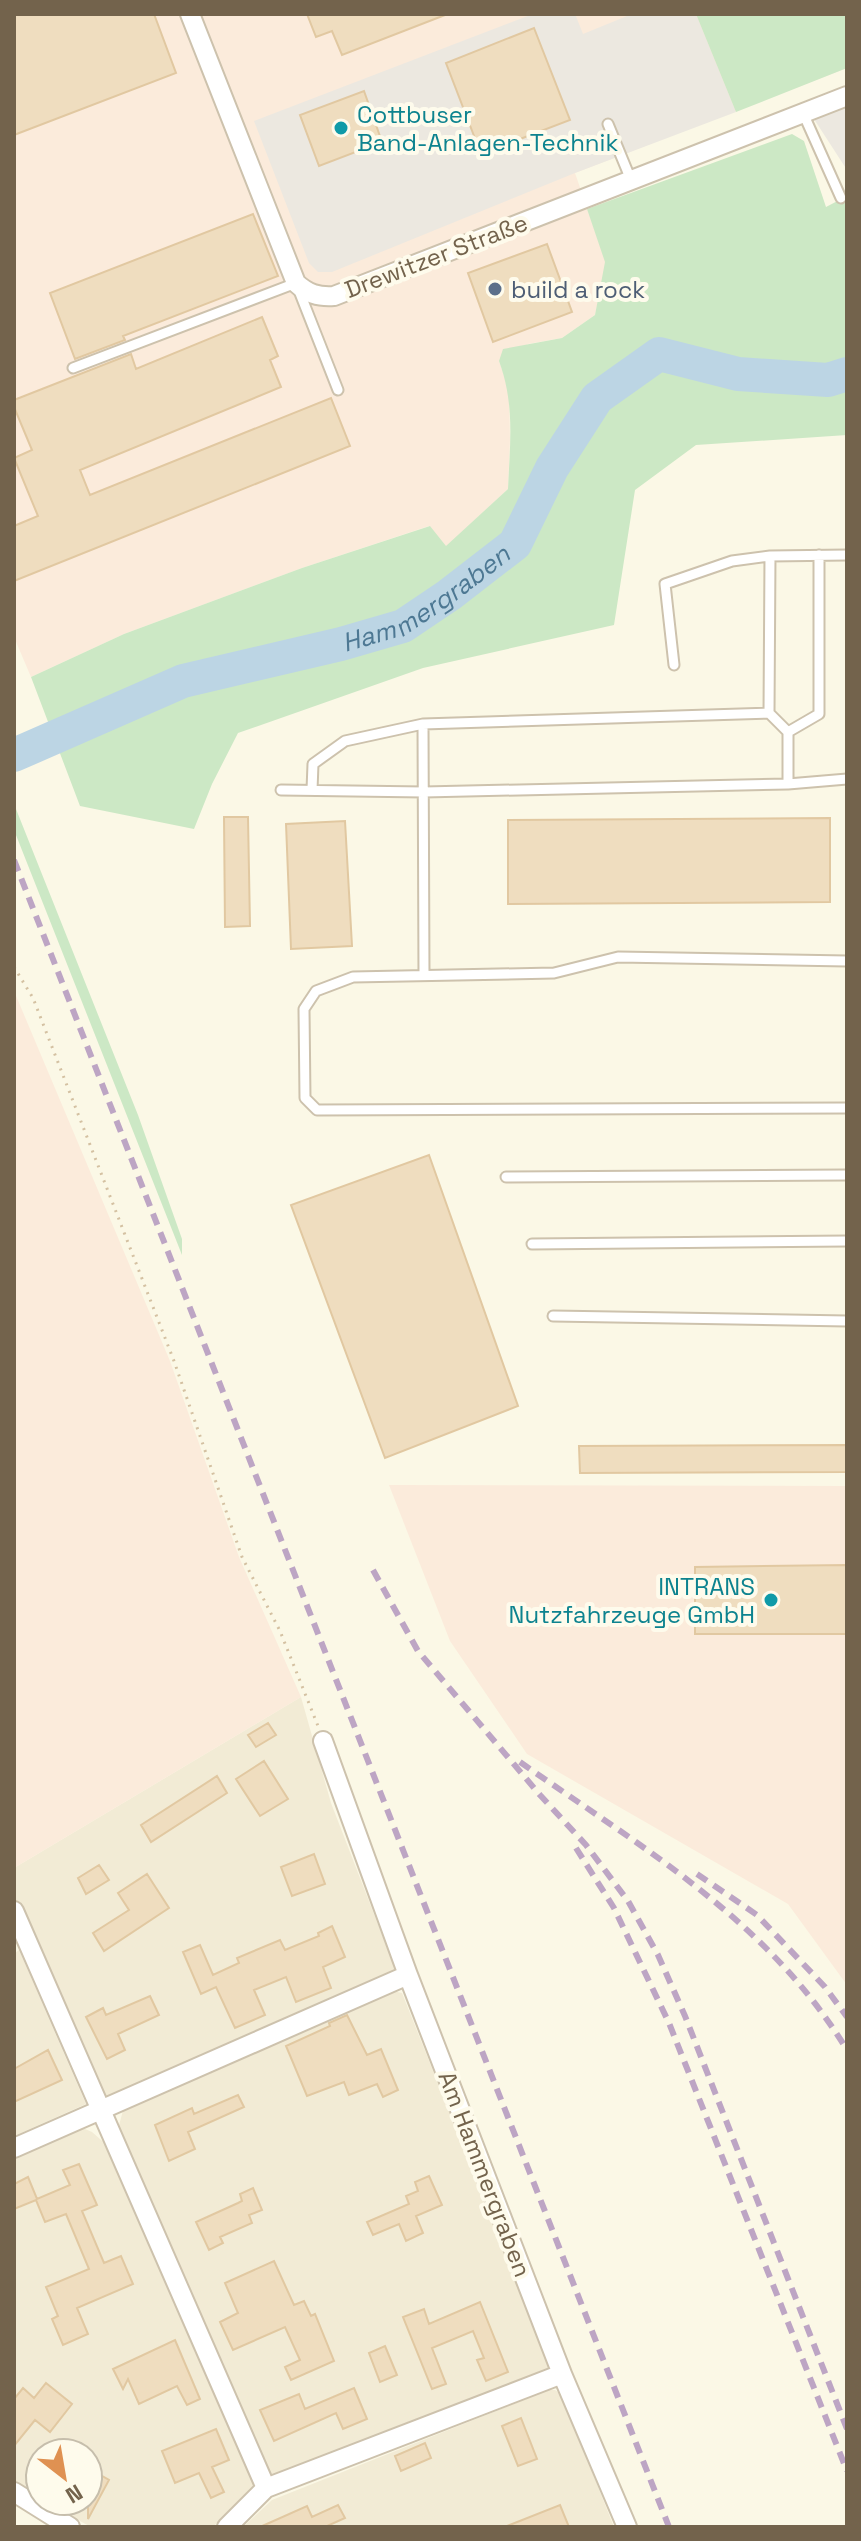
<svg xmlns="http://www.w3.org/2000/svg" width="861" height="2541" viewBox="0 0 861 2541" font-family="'Space Grotesk',sans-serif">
<rect width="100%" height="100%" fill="#fbf8e6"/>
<path fill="#f2ebd5" d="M301 1697 331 1803 396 1971 104 2099 18 1901 14 1902V1868Z
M19 1950 86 2104 14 2136V1954Z
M393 1991 402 1993 552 2369 269 2477 118 2129 124 2107Z
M78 2126 92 2132 108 2146 254 2485 213 2527H91L43 2501H88V2453H40V2499L14 2480V2155Z
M549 2390H555L561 2394 614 2527H243L272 2500Z"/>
<path fill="#fbebdb" d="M14 14H847V68L575 173 606 263 595 315 562 338 528 344 499 361 509 389 510 440 508 489 446 547 429 526 302 568 124 634 31 677 14 637Z
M14 991 170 1361 239 1557 301 1697 14 1868Z
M389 1485 847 1486V1985L788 1904 527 1754 450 1641Z"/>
<path fill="#ece8e0" d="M533 14H575L583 34 632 14H696L736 112 575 173 332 272H318L309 263 254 121Z
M847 102V170L812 116Z"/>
<path fill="#cce8c5" d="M696 14H847V68L736 112Z
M792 134 804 141 826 207 847 196V435L696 445 635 490 614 625 423 668 238 733 212 784 194 829 80 806 31 677 124 634 302 568 430 526 446 546 508 489C510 443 515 404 499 361L503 349 562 338 595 315 605 262 587 209Z
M14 804 138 1115 182 1239V1255L14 830Z"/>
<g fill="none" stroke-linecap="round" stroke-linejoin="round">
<path stroke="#bcd5e4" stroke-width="34" id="s1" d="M14 755 183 681 341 644 403 626 449 595 515 544 552 468 597 398 659 354 738 374 828 380 847 374"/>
</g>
<path fill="#efddbf" stroke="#e1c8a1" stroke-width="2" d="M14 14H154L176 73 14 135Z
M307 14H445V15L342 55 332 31 316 37Z
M534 28 570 120 481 154 446 63Z
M364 91 382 142 319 166 300 115Z
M253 214 278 276 123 336 125 340 75 359 50 293Z
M547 244 572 312 493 342 468 273Z
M262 317 278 356 270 360 281 387 80 470 90 495 331 398 350 446 14 581V526L38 516 14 458 32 450 14 407V400L131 354 136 369Z
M224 817H248L250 926 225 927Z
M830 818V902L508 904V820Z
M345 821 352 946 291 949 286 824Z
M429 1155 518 1406 385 1458 291 1205Z
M847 1445V1472L580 1473 579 1446Z
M847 1565V1634H695V1567Z
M268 1723 276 1735 256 1747 248 1735Z
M264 1761 288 1799 260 1816 236 1779Z
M217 1776 227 1793 151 1842 141 1825Z
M314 1854 325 1884 292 1896 281 1867Z
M99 1865 109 1880 86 1894 78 1878Z
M147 1874 169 1908 104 1951 93 1933 129 1910 118 1893Z
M332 1926 345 1957 323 1967 331 1988 296 2002 286 1977 254 1990 265 2015 235 2028 216 1987 201 1994 183 1952 200 1945 213 1975 239 1963 237 1958 280 1940 285 1950 319 1936 318 1933Z
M150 1996 159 2015 118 2034 125 2050 107 2059 86 2017 103 2008 106 2015Z
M347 2015 367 2055 381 2049 398 2090 383 2097 377 2084 349 2095 344 2082 307 2096 286 2046 330 2026 329 2023Z
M48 2050 62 2080 14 2102V2069Z
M238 2095 244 2107 188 2132 195 2149 169 2161 155 2125 192 2108 194 2114Z
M79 2164 97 2205 82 2211 104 2263 121 2256 133 2284 77 2308 88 2334 63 2345 52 2319 58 2316 46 2287 89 2269 66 2214 45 2222 36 2200 14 2209V2184L28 2177 37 2199 70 2185 63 2170Z
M429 2176 442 2205 416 2216 423 2233 406 2241 399 2224 373 2235 367 2222 409 2204 406 2196 418 2191 415 2182Z
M253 2188 262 2210 249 2215 252 2223 220 2237 223 2243 209 2250 196 2222 238 2203 242 2201 240 2194Z
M274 2261 294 2305 304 2301 311 2316 315 2314 334 2361 291 2380 285 2367 300 2360 285 2327 233 2350 220 2322 238 2313 225 2283Z
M480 2302 508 2372 486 2381 477 2360 484 2358 473 2331 432 2348 446 2384 432 2389 403 2317 424 2309 429 2324Z
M175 2340 200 2399 187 2405 177 2386 139 2404 128 2379 123 2389 113 2369Z
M385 2346 397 2375 380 2382 369 2353Z
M46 2383 72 2404 50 2432 35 2420 14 2446V2399L23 2388 34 2398Z
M354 2388 367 2419 343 2429 336 2413 274 2441 260 2410 299 2394 305 2409Z
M521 2418 537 2459 518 2466 502 2426Z
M216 2429 229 2460 212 2467 224 2492 211 2498 199 2473 175 2483 162 2451Z
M425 2443 431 2458 401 2471 395 2456Z
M88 2468 109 2480 88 2519Z
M338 2505 345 2518 325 2527H260L307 2506 312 2517Z
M560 2505 569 2527H507V2526Z"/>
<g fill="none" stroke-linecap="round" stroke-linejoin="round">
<g stroke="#cdc2ad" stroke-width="13">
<path id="service" d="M803 113 841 198
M608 124 631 180
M73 368 296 283 338 390
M770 556 847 555
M674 665 665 584 732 561 770 556 769 713
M423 724 424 975
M788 732 819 714V555
M281 790 424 792 788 784 847 779
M312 790 313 764 345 741 423 724 769 713 788 732V784
M847 961 618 957 554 973 353 977 316 991 304 1009 305 1098 317 1110 847 1108
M506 1177 847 1175
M532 1244 847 1241
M553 1316 847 1321"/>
</g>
<g stroke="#cdc2ad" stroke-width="22">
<path id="minor" d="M190 14 296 283C308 294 318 297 334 296L847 96
M323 1741 408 1975
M14 1911 266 2488
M14 2148 408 1975 562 2374 627 2527
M14 2492 70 2527
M227 2527 266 2488 562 2374"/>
</g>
<path stroke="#d4c1a2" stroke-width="3" stroke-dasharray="2 6" stroke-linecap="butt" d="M14 967 33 998 174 1361 242 1557 280 1631 318 1726"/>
<use href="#service" stroke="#fff" stroke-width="9"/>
<use href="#minor" stroke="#fff" stroke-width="18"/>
<path stroke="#bda5c4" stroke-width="6" stroke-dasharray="12 8" stroke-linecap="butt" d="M14 860 669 2527
M373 1570 418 1651 540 1795 586 1845 628 1901 658 1955 685 2016 847 2429
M520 1762C641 1847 768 1920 847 2050
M576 1848 614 1908 669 2023 847 2471
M697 1874 757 1915 825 1987 847 2017"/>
</g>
<g fill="#0f9aa8" stroke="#fefbec" stroke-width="3">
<circle cx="341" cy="128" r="8"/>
<circle cx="771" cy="1600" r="8"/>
</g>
<circle fill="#5c6f8a" stroke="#fefbec" stroke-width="3" cx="495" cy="289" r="8"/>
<g text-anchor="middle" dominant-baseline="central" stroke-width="8" stroke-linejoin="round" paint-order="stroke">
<g font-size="24" fill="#0d838f" stroke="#fefbec" text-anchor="start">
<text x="357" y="114">Cottbuser<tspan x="357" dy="28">Band-Anlagen-Technik</tspan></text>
<text x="755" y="1586" text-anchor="end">INTRANS<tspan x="755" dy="28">Nutzfahrzeuge GmbH</tspan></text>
</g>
<g font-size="24" fill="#73634c" stroke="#fefbec">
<text transform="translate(436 256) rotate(-21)">Drewitzer Straße</text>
<text transform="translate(485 2174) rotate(69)">Am Hammergraben</text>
</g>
<g font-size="24" fill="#4e5e75" stroke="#fefbec" text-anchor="start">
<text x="511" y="289">build a rock</text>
</g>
<g font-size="26" font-style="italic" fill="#4d7893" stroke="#fefbec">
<text stroke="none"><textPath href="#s1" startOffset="444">Hammergraben</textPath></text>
</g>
</g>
<rect width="861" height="2541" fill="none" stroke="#73634c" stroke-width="32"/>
<g transform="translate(64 2477) rotate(149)"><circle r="38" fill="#fefbec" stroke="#c6beac" stroke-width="2"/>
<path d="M0-6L14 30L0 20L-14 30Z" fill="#df9152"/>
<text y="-12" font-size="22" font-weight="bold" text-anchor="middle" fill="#73634c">N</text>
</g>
</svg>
